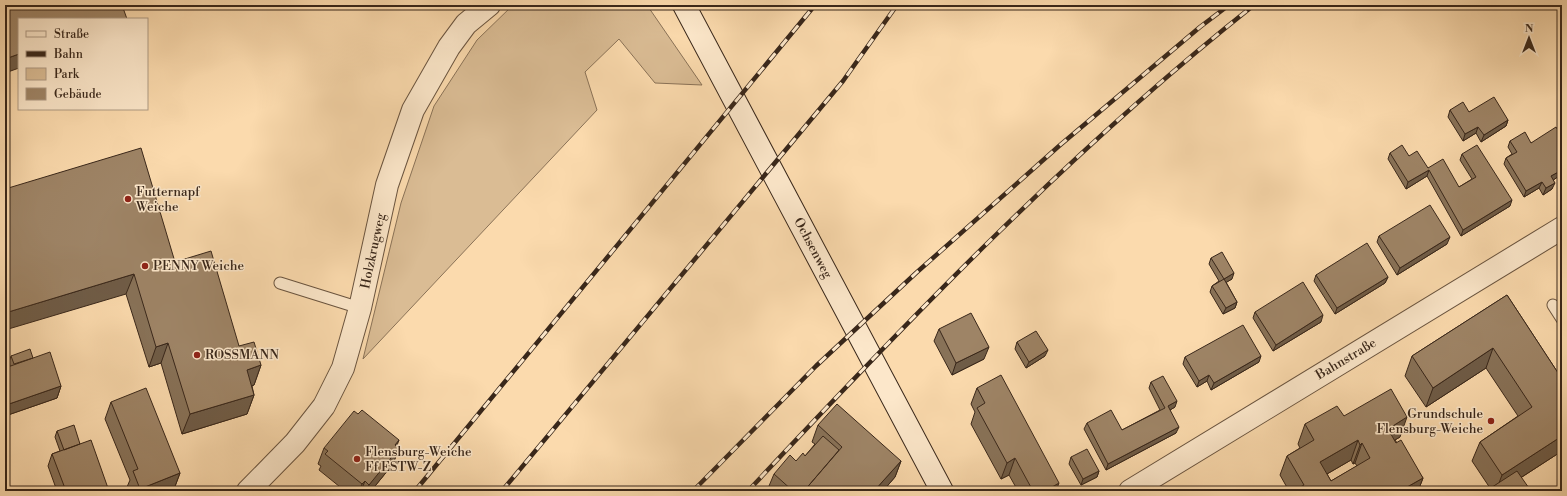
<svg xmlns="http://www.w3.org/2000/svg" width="1567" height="496" viewBox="0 0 1567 496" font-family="'Libre Bodoni',serif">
<rect width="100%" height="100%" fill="#fbdaad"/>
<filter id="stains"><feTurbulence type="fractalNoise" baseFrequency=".005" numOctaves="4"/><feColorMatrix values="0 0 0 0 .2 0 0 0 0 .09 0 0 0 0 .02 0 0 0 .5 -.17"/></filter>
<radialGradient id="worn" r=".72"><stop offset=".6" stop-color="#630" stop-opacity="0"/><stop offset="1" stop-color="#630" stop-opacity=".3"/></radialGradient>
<path fill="#dabc94" stroke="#8a7257" d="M513 5H645L649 8 702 85 655 83 619 39 585 72 597 110 363 359 401 203 434 106 477 40Z"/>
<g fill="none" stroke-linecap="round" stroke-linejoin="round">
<g stroke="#6a543f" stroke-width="13">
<path id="service" d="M280 283 360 308
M1553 305 1562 319"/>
</g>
<g stroke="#6a543f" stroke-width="24">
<path id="minor" d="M248 491 295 443 324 406 343 368 360 308 387 185 413 110 449 47 466 24 489 5
M1130 491 1562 228"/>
</g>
<g stroke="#39271a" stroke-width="24">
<path id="secondary" d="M684 5 942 491"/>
</g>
<use href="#service" stroke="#fce7ca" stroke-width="11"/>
<use href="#minor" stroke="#fce7ca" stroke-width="22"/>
<use href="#secondary" stroke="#fce7ca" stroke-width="22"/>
<g stroke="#39271a" stroke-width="4.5">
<path id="rail" d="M415 491 815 5
M502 491 843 81 897 5
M693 491 816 366 916 273 1059 146 1200 27 1229 5
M748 491C908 320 1071 150 1254 5"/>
</g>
<use href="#rail" stroke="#fce7ca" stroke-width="3" stroke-dasharray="9" stroke-linecap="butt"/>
</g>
<path fill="#887258" stroke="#39271a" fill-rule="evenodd" d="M1450 110 1469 112 1508 120 1506 126 1481 142 1476 133 1463 141 1448 117Z
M1562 137V174L1553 180 1552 189 1543 195 1539 188 1524 197 1504 164 1506 158 1512 154 1508 147 1510 141 1531 143Z
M1390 153 1409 156 1459 187 1472 179 1460 160 1462 154 1510 206 1461 236 1427 176 1406 189 1388 159Z
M5 189 175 262 239 346 261 365 254 385 252 386 254 395 247 414 182 434 161 363 149 367 126 294Z
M1379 236 1447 244 1397 275 1377 242Z
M1211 258 1232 279 1226 282 1237 302 1235 308 1223 314 1210 292 1212 286 1219 281 1209 264Z
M1316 275 1388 277 1385 283 1335 314 1314 281Z
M1562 278V290L1559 286Z
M1507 295 1562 379V451L1522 477 1490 488 1472 461 1480 442 1518 416 1486 368 1426 407 1405 376 1412 356Z
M1255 312 1321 322 1273 351 1253 318Z
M939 329 984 359 952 375 934 341Z
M1017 342 1045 356 1026 368 1015 349Z
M11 356 33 358 61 386 57 398 5 416V368L10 366 9 362Z
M1185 357 1259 362 1211 390 1207 381 1197 387 1183 364Z
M1151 382 1175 407 1170 410 1176 433 1106 470 1084 429 1087 423 1122 430 1160 410 1149 388Z
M977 388 1056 491H1018L1009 475 1001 479 971 424 975 412 971 404Z
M111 402 180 473 174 489 169 491H128L127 487 130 480 105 419Z
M1344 416 1400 437 1395 440 1423 478 1418 491H1289L1280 475 1287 456 1300 448 1298 444 1305 424ZM1351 460 1353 464 1355 463 1357 466 1331 481 1327 474Z
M818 425 901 461 895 477 883 491H775L769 486 774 474 805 456 815 444 812 442Z
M57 431 80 444 109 491H57L48 466 52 454 60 451 55 437Z
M396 446 399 448 393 464 371 491H345L319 470 321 466 318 464 324 448Z
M1071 457 1099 471 1097 477 1081 485 1069 464Z"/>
<path fill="#6f5c47" stroke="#39271a" d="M19 54V68L5 73V59Z
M1508 120 1506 126 1481 142 1484 135Z
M1478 127 1476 133 1463 141 1465 134Z
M1429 170 1427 176 1406 189 1408 182Z
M1562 170V174L1549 183 1551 176Z
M1542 182 1539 188 1524 197 1526 191Z
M1555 183 1552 189 1543 195 1546 188Z
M1512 200 1510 206 1461 236 1463 230Z
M1450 237 1447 244 1397 275 1400 268Z
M1234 273 1232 279 1222 285 1224 279Z
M134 274 126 294 5 330V313Z
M1388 277 1385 283 1335 314 1337 308Z
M1237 302 1235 308 1223 314 1226 308Z
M1323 315 1321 322 1273 351 1276 345Z
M168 343 161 363 149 367 156 347Z
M989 347 984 359 952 375 956 363Z
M1493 348 1486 368 1426 407 1433 388Z
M1048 350 1045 356 1026 368 1029 362Z
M1261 356 1259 362 1211 390 1214 383Z
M261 365 254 385 240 389 247 370Z
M1209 375 1207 381 1197 387 1199 381Z
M61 386 57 398 5 416 9 404Z
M254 395 247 414 182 434 190 414Z
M1177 401 1175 407 1165 413 1168 406Z
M1407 417 1400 437 1381 448 1388 429Z
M1179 427 1176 433 1106 470 1108 464Z
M1562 436V451L1500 491H1496L1502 475Z
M399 440 393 456 399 448 393 464 371 491H367L369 485 395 445Z
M1358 440 1351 460 1313 482 1320 462Z
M1362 443 1355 463 1353 464 1360 445Z
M1015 458 1009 475 1001 479 1007 463Z
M901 461 895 477 883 491H874Z
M1099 471 1097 477 1081 485 1083 479Z
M180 473 174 489 169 491H139L140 489Z
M1423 478 1418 491H1400Z
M365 481 361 491H359L362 484Z
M1059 483 1056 491H1045Z"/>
<path fill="#9e8466" stroke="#39271a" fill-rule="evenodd" d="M5 5H122L127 19H19V54L5 59Z
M1494 97 1508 120 1484 135 1478 127 1465 134 1450 110 1463 102 1469 112Z
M1556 127 1562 137V170L1551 176 1555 183 1546 188 1542 182 1526 191 1506 158 1517 152 1510 141 1525 132 1531 143Z
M1402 145 1409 156 1417 151 1428 168 1443 159 1459 187 1476 177 1462 154 1477 145 1512 200 1463 230 1429 170 1408 182 1390 153Z
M141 148 175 262 211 251 239 346 254 342 261 365 247 370 254 395 190 414 168 343 156 347 134 274 5 313V189Z
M1430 205 1450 237 1400 268 1379 236Z
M1367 243 1388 277 1337 308 1316 275Z
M1222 252 1234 273 1224 279 1211 258Z
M1224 279 1237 302 1226 308 1212 286Z
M1303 282 1323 315 1276 345 1255 312Z
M1507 295 1562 379V436L1502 475 1480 442 1532 407 1493 348 1433 388 1412 356Z
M971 313 989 347 956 363 939 329Z
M1243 325 1261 356 1214 383 1209 375 1199 381 1185 357Z
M1036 331 1048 350 1029 362 1017 342Z
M30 349 33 358 14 364 11 356Z
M50 352 61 386 9 404 5 393V368Z
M1001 375 1059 483 1045 491H1033L1015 458 1007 463 977 408 985 403 977 388Z
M1163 376 1177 401 1168 406 1179 427 1108 464 1087 423 1111 410 1122 430 1165 408 1151 382Z
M146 388 180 473 140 489 133 471 138 469 111 402Z
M1391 389 1407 417 1388 429 1396 443 1401 440 1423 478 1400 491H1293L1304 485 1287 456 1314 440 1305 424 1337 406 1344 416ZM1358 440 1360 445 1362 443 1370 458 1331 481 1320 462Z
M837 404 901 461 874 491H804L842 447 818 425Z
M362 410 399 440 395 445 399 448 369 485 365 481 362 484 325 454 328 451 324 448 354 411 358 414Z
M74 425 80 444 64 450 57 431Z
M823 436 839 450 804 491H793L774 474 790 455 796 461 803 453 805 456Z
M91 440 109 491H66L52 454Z
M1087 449 1099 471 1083 479 1071 457Z
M1517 471 1531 491H1486Z"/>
<g fill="#8f2418" stroke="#fce7ca" stroke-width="1.5">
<circle cx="128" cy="199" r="4"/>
<circle cx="145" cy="266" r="4"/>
<circle cx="197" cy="355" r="4"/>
<circle cx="1491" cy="421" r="4"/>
<circle cx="357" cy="459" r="4"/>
</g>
<g text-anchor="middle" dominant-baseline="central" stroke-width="3" stroke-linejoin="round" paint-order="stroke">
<g font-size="13" fill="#39271a" stroke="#fce7ca" text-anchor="start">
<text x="136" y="192">Futternapf<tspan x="136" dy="15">Weiche</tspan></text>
<text x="153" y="266">PENNY Weiche</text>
<text x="205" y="355">ROSSMANN</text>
<text x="1483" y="414" text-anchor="end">Grundschule<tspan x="1483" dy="15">Flensburg-Weiche</tspan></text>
<text x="365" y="452">Flensburg-Weiche<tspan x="365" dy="15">Ff ESTW-Z</tspan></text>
</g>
<g font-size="13" fill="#39271a" stroke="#fce7ca">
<text transform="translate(813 248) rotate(62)">Ochsenweg</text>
<text transform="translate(373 251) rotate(-78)">Holzkrugweg</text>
<text transform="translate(1346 359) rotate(-31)">Bahnstraße</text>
</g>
</g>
<rect width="1567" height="496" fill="none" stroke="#fbdaad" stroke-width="20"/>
<rect x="6" y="6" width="1555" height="484" fill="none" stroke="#39271a" stroke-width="2"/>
<rect x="10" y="10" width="1547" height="476" fill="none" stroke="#39271a"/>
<rect x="18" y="18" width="130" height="92" fill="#fce7ca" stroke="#ae9a84"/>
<rect x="26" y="31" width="20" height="6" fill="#fce7ca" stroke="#ae9a84"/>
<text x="54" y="38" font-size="12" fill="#39271a">Straße</text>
<rect x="26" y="51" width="20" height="6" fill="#39271a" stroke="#ae9a84"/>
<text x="54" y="58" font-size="12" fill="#39271a">Bahn</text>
<rect x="26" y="68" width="20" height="12" fill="#dabc94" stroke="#ae9a84"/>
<text x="54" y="78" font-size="12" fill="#39271a">Park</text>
<rect x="26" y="88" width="20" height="12" fill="#9e8466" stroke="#ae9a84"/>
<text x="54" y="98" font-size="12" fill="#39271a">Gebäude</text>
<g transform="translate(1529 38)" stroke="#fce7ca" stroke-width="3" paint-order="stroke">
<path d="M0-3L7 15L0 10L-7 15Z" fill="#39271a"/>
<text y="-6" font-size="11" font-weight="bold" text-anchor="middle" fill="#39271a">N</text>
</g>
<rect width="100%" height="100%" filter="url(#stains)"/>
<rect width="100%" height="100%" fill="url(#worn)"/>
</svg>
